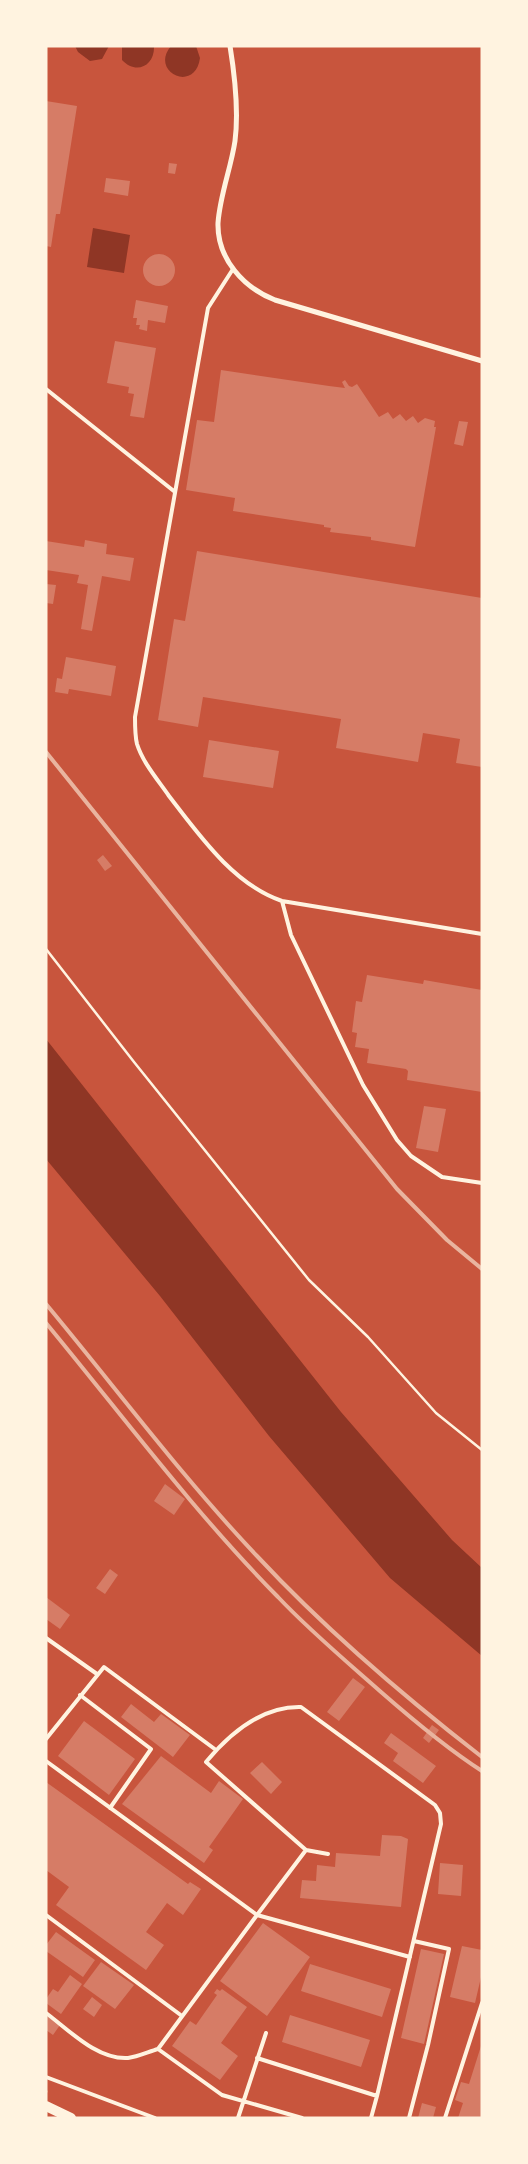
<svg xmlns="http://www.w3.org/2000/svg" width="528" height="2164" viewBox="0 0 528 2164" font-family="Cabin,sans-serif">
<rect width="100%" height="100%" fill="#c8553d"/>
<path fill="#8f3625" d="M75 46H109L102 59 90 61 78 52Z
M122 46H154C155 66 136 75 122 60Z
M171 46H196L200 58C195 94 149 72 171 46Z
M93 228 130 235 124 273 87 267Z
M46 1039 341 1412 452 1540 482 1568V1656L390 1578 269 1436 160 1296 46 1159Z"/>
<path fill="#d67c66" d="M46 101 77 106 60 214H56L51 247 46 246Z
M169 163 177 164 175 174 168 173Z
M106 178 130 181 128 196 104 192Z
M143 270a16 16 0 1 1 32 0a16 16 0 1 1-32 0Z
M136 300 168 306 165 323 148 320 147 331 139 329 140 325H136L137 318H133Z
M115 341 156 348 144 418 130 416 134 394 128 393 129 387 107 383Z
M221 370 329 386 345 388 342 382 345 380 349 386 352 387 357 384 379 417 388 412 393 419 400 414 406 421 413 416 418 423 425 418 435 421 434 427H436L415 547 371 540V537L330 532 331 528 324 527V525L233 511 235 498 186 490 197 420 214 422Z
M459 421 468 422 463 446 454 444Z
M85 540 107 544 106 554 134 558 130 581 102 576 92 631 81 629 88 585 77 583 79 575 46 570V541L84 547Z
M197 551 482 598V767L456 763 460 739 423 733 418 762 336 748 341 719 203 697 198 727 158 720 174 619 185 621Z
M46 584 56 585 53 604 46 603Z
M66 657 116 666 111 696 69 689 68 694 55 692 57 678 62 679Z
M209 740 279 751 273 788 203 777Z
M103 855 112 866 105 871 97 860Z
M367 975 423 984 424 980 482 990V1092L407 1080 408 1071 406 1069 367 1063 369 1049 355 1047 357 1033 352 1032 356 1001 362 1002Z
M424 1106 446 1109 438 1152 416 1148Z
M165 1484 185 1499 174 1515 154 1501Z
M110 1569 118 1575 105 1594 96 1588Z
M46 1597 70 1615 60 1629 46 1619Z
M353 1678 365 1687 339 1721 327 1712Z
M131 1704 154 1722 161 1714 190 1735 173 1757 121 1717Z
M84 1721 135 1759 109 1795 58 1756Z
M432 1725 439 1730 429 1743 423 1738Z
M391 1733 436 1766 423 1783 393 1761 398 1753 384 1743Z
M161 1756 211 1793 219 1781 243 1799 209 1847 213 1850 204 1863 122 1804Z
M262 1762 282 1782 271 1794 250 1773Z
M46 1782 188 1884 190 1882 201 1889 183 1915 167 1903 146 1932 164 1945 146 1970 56 1905 69 1887 46 1870Z
M382 1835 401 1836 408 1839 401 1907 300 1898 302 1880 316 1881 317 1865 335 1867 336 1853 380 1856Z
M440 1863 463 1865 461 1896 438 1894Z
M263 1923 310 1957 267 2016 220 1981Z
M56 1932 95 1960 83 1977 46 1951V1945Z
M462 1946 482 1950V1973L475 2003 450 1997Z
M421 1949 444 1954 424 2044 401 2038Z
M101 1962 134 1985 115 2009 83 1986Z
M310 1964 391 1989 382 2017 301 1991Z
M70 1975 82 1984 61 2014 46 2003V1999L53 1989 58 1992Z
M217 1989 220 1991 222 1989 247 2007 221 2043 238 2056 220 2080 172 2046 190 2021 196 2025 217 1995 214 1993Z
M92 1997 102 2005 94 2017 83 2009Z
M46 2015 60 2025 53 2035 46 2030Z
M290 2015 370 2040 361 2067 282 2042Z
M481 2046 482 2118H458L463 2103 455 2100 461 2082 469 2084Z
M422 2103 436 2107 433 2118H418Z"/>
<g fill="none" stroke-linecap="round" stroke-linejoin="round">
<path stroke="#fff3e0" stroke-width="2.5" d="M46 949 134 1062 309 1280 368 1337 436 1413 482 1450
M46 2091V2092"/>
<path stroke="#fff3e0" stroke-width="4" d="M233 269 208 308 135 717C135 726 135 736 137 744 143 763 158 780 169 796 199 835 234 885 282 901L482 934
M46 389 175 492
M282 901 291 935 363 1085 397 1140 411 1156 442 1177 482 1183
M46 1638 97 1674
M80 1695 151 1749 110 1808
M46 1739 104 1667 216 1750
M46 1761 257 1915 306 1850 328 1854
M306 1850 206 1762C230 1733 262 1706 301 1707L435 1805 440 1813 441 1824 377 2096
M46 1915 182 2016
M46 2013C69 2030 97 2060 128 2058 137 2057 148 2052 158 2049
M257 2058 377 2096 371 2118
M46 2077 155 2118
M238 2118 266 2033
M302 2118 222 2095 158 2049 257 1915 410 1957
M409 2118 428 2045 449 1949 414 1941
M445 2118 482 2003"/>
<path stroke="#fff3e0" stroke-width="5" d="M230 46C235 77 239 110 235 141 231 168 220 195 218 223 217 259 244 288 275 300L482 361"/>
<path stroke="#fff3e0" stroke-width="10" d="M46 2106 71 2118"/>
<path stroke="#e9b49f" stroke-width="4" d="M46 752 397 1189 447 1240 482 1269
M46 1304C116 1388 182 1477 257 1556 326 1630 402 1695 482 1757
M46 1323C122 1415 194 1512 278 1597 310 1631 346 1661 381 1692 413 1720 446 1748 482 1771"/>
</g>
<rect width="528" height="2164" fill="none" stroke="#fff3e0" stroke-width="95"/>
</svg>
